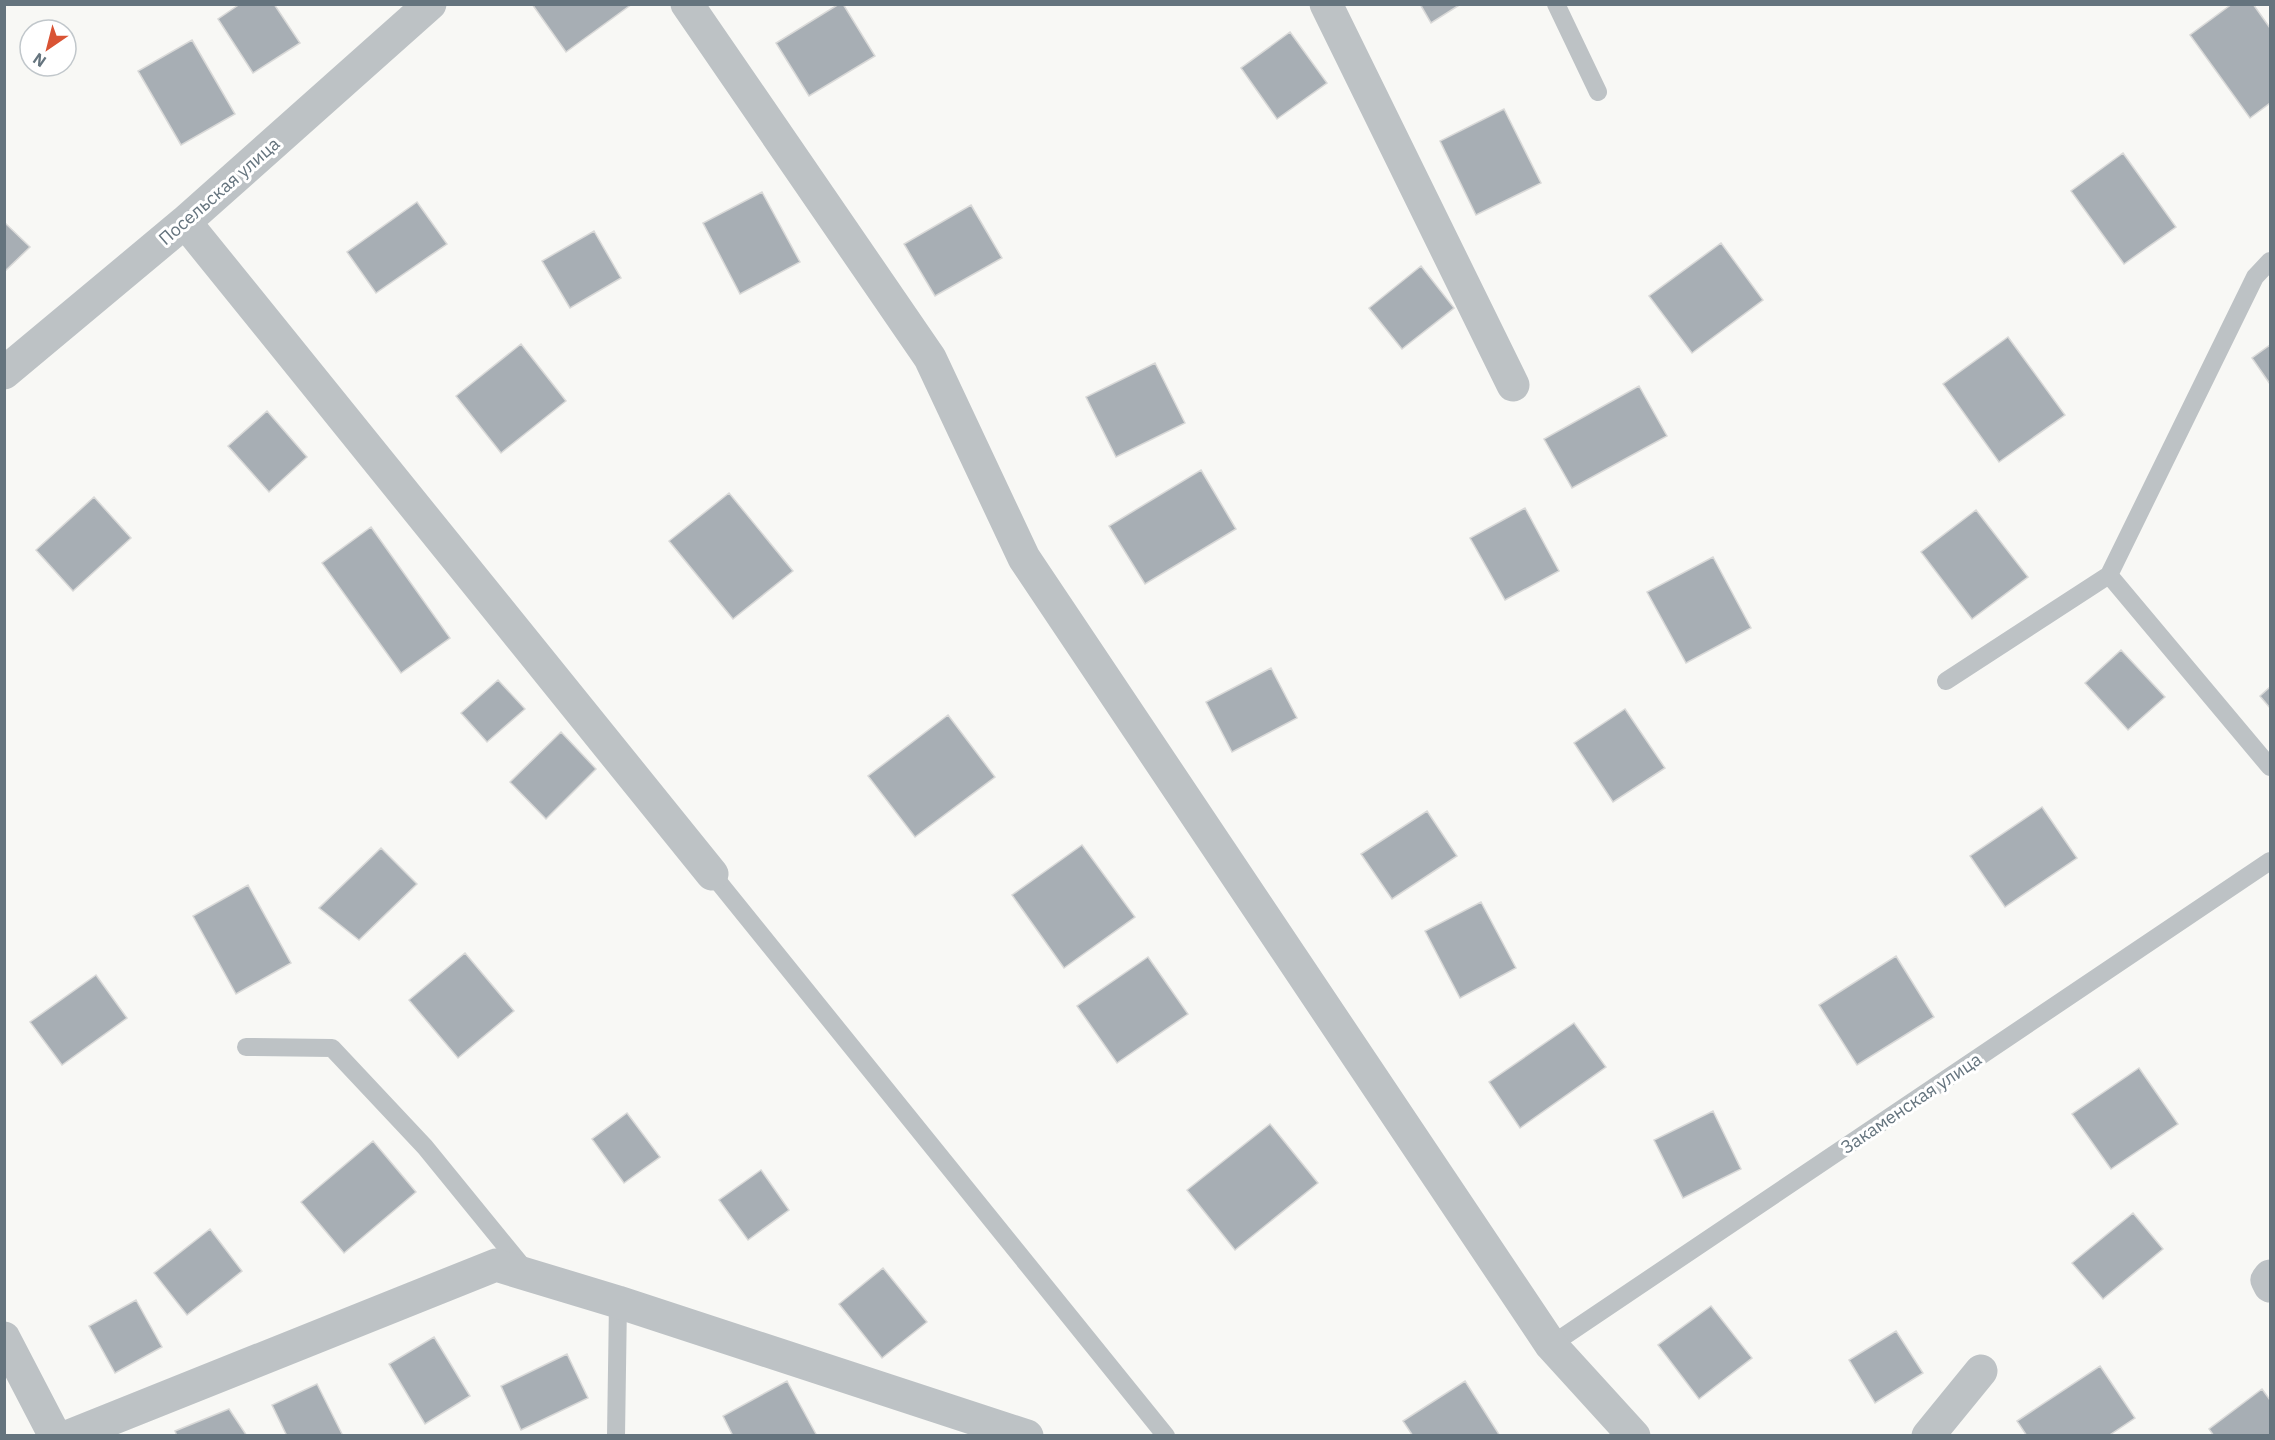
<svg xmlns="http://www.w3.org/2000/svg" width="2275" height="1440" viewBox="0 0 2275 1440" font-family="'IBM Plex Sans',sans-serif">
<rect width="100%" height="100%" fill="#f8f8f5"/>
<path fill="#a7aeb4" stroke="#d9d9d8" stroke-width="1.5" d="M240 4H274L300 43 253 73 218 19Z
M532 4H632L566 52Z
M839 4H843L875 56 809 96 776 43Z
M1420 4H1461L1431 23Z
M2232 4H2253L2270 28V103L2250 118 2190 35Z
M1290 32 1327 83 1277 119 1241 68Z
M192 40 235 114 181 145 138 71Z
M1504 109 1541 183 1476 215 1440 141Z
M2123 153 2176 227 2124 264 2071 191Z
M762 192 800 262 740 294 703 223Z
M417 202 447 244 376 293 347 252Z
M971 205 1002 258 935 296 904 244Z
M4 222 30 247 4 272Z
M594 231 621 278 570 308 542 261Z
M1721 243 1763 300 1692 353 1649 296Z
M1421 266 1454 308 1402 349 1369 308Z
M2008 337 2065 415 1999 462 1943 384Z
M521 344 566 401 501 453 456 396Z
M2270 345V384L2252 358Z
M1155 363 1185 423 1116 457 1086 397Z
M1639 386 1667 436 1572 488 1544 439Z
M267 411 307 457 269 492 228 446Z
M1201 470 1236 529 1145 584 1109 526Z
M729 493 793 571 733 619 669 541Z
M94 497 131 538 73 591 36 550Z
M1525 508 1559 571 1505 600 1470 538Z
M1976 510 2028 577 1972 619 1921 552Z
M371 527 450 638 401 673 322 563Z
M1713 557 1751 628 1686 663 1647 592Z
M2121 650 2165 697 2128 730 2085 683Z
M1271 668 1297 718 1232 752 1206 702Z
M498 680 525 709 487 742 461 713Z
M2270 687V708L2260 696Z
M1625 709 1665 768 1613 802 1574 743Z
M948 715 995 777 915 837 868 776Z
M561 732 596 769 546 819 510 782Z
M2042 807 2077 858 2005 907 1970 856Z
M1427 811 1457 856 1392 899 1361 854Z
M1082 845 1135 917 1064 968 1012 895Z
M381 848 417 884 359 940 319 908Z
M248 885 291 963 236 994 193 916Z
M1481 902 1516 968 1460 998 1425 931Z
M465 953 514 1011 458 1058 409 1000Z
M1896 956 1934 1017 1857 1065 1819 1005Z
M1148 957 1188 1014 1117 1063 1077 1006Z
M96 975 127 1018 62 1065 30 1022Z
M1574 1023 1606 1067 1520 1128 1489 1082Z
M2139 1068 2178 1124 2111 1169 2072 1114Z
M1713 1111 1741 1169 1683 1198 1654 1140Z
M627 1113 660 1157 624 1183 592 1139Z
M1270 1124 1318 1183 1235 1250 1187 1190Z
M373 1141 416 1192 344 1253 301 1202Z
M761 1170 789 1210 748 1240 719 1200Z
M2133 1213 2163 1249 2103 1299 2072 1263Z
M210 1229 242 1271 187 1315 154 1273Z
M883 1268 927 1322 882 1358 839 1304Z
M136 1300 162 1347 115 1373 89 1326Z
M1711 1306 1752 1358 1699 1399 1658 1345Z
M1896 1331 1923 1373 1875 1403 1849 1360Z
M434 1337 470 1396 425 1424 389 1364Z
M567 1354 588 1398 521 1430 501 1386Z
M2100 1366 2135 1418 2108 1436H2027L2017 1421Z
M787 1381 817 1436H733L723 1416Z
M1465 1381 1500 1436H1413L1403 1421Z
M317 1384 343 1436H287L272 1405Z
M2262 1389 2270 1400V1436H2214L2209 1429Z
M229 1409 247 1436H177L175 1431Z"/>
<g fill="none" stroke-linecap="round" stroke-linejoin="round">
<path stroke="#bdc2c5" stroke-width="18" d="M1556 4 1598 92
M2270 261 2255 277 2109 575 2270 767
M1946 681 2109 575
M712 874 1166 1436
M246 1047 332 1048 425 1147 527 1272
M1551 1345 2270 861
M616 1436 618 1302"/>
<path stroke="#bdc2c5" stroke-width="33" d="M687 4 930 358 1024 558 1551 1345 1634 1436
M1326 4 1513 385
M185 222 712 874
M4 373 185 222 430 4
M2270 1276 2267 1280 2270 1286
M4 1338 55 1436
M69 1436 496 1265 618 1302 1027 1436
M1928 1436 1981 1371"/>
</g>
<g text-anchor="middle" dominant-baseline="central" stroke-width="6" stroke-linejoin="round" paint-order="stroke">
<g font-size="18" fill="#65747e" stroke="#fff">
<text transform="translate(219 191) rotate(-41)">Посельская улица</text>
<text transform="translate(1911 1103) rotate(-34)">Закаменская улица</text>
</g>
</g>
<rect width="2275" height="1440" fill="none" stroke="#65747e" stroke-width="12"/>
<g transform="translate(48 48) rotate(215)"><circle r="28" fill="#ffffff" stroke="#c1c7cb" stroke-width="1.5"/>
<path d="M0-4.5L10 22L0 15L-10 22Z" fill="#d95334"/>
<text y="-9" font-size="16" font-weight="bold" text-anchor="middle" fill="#65747e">N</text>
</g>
</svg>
